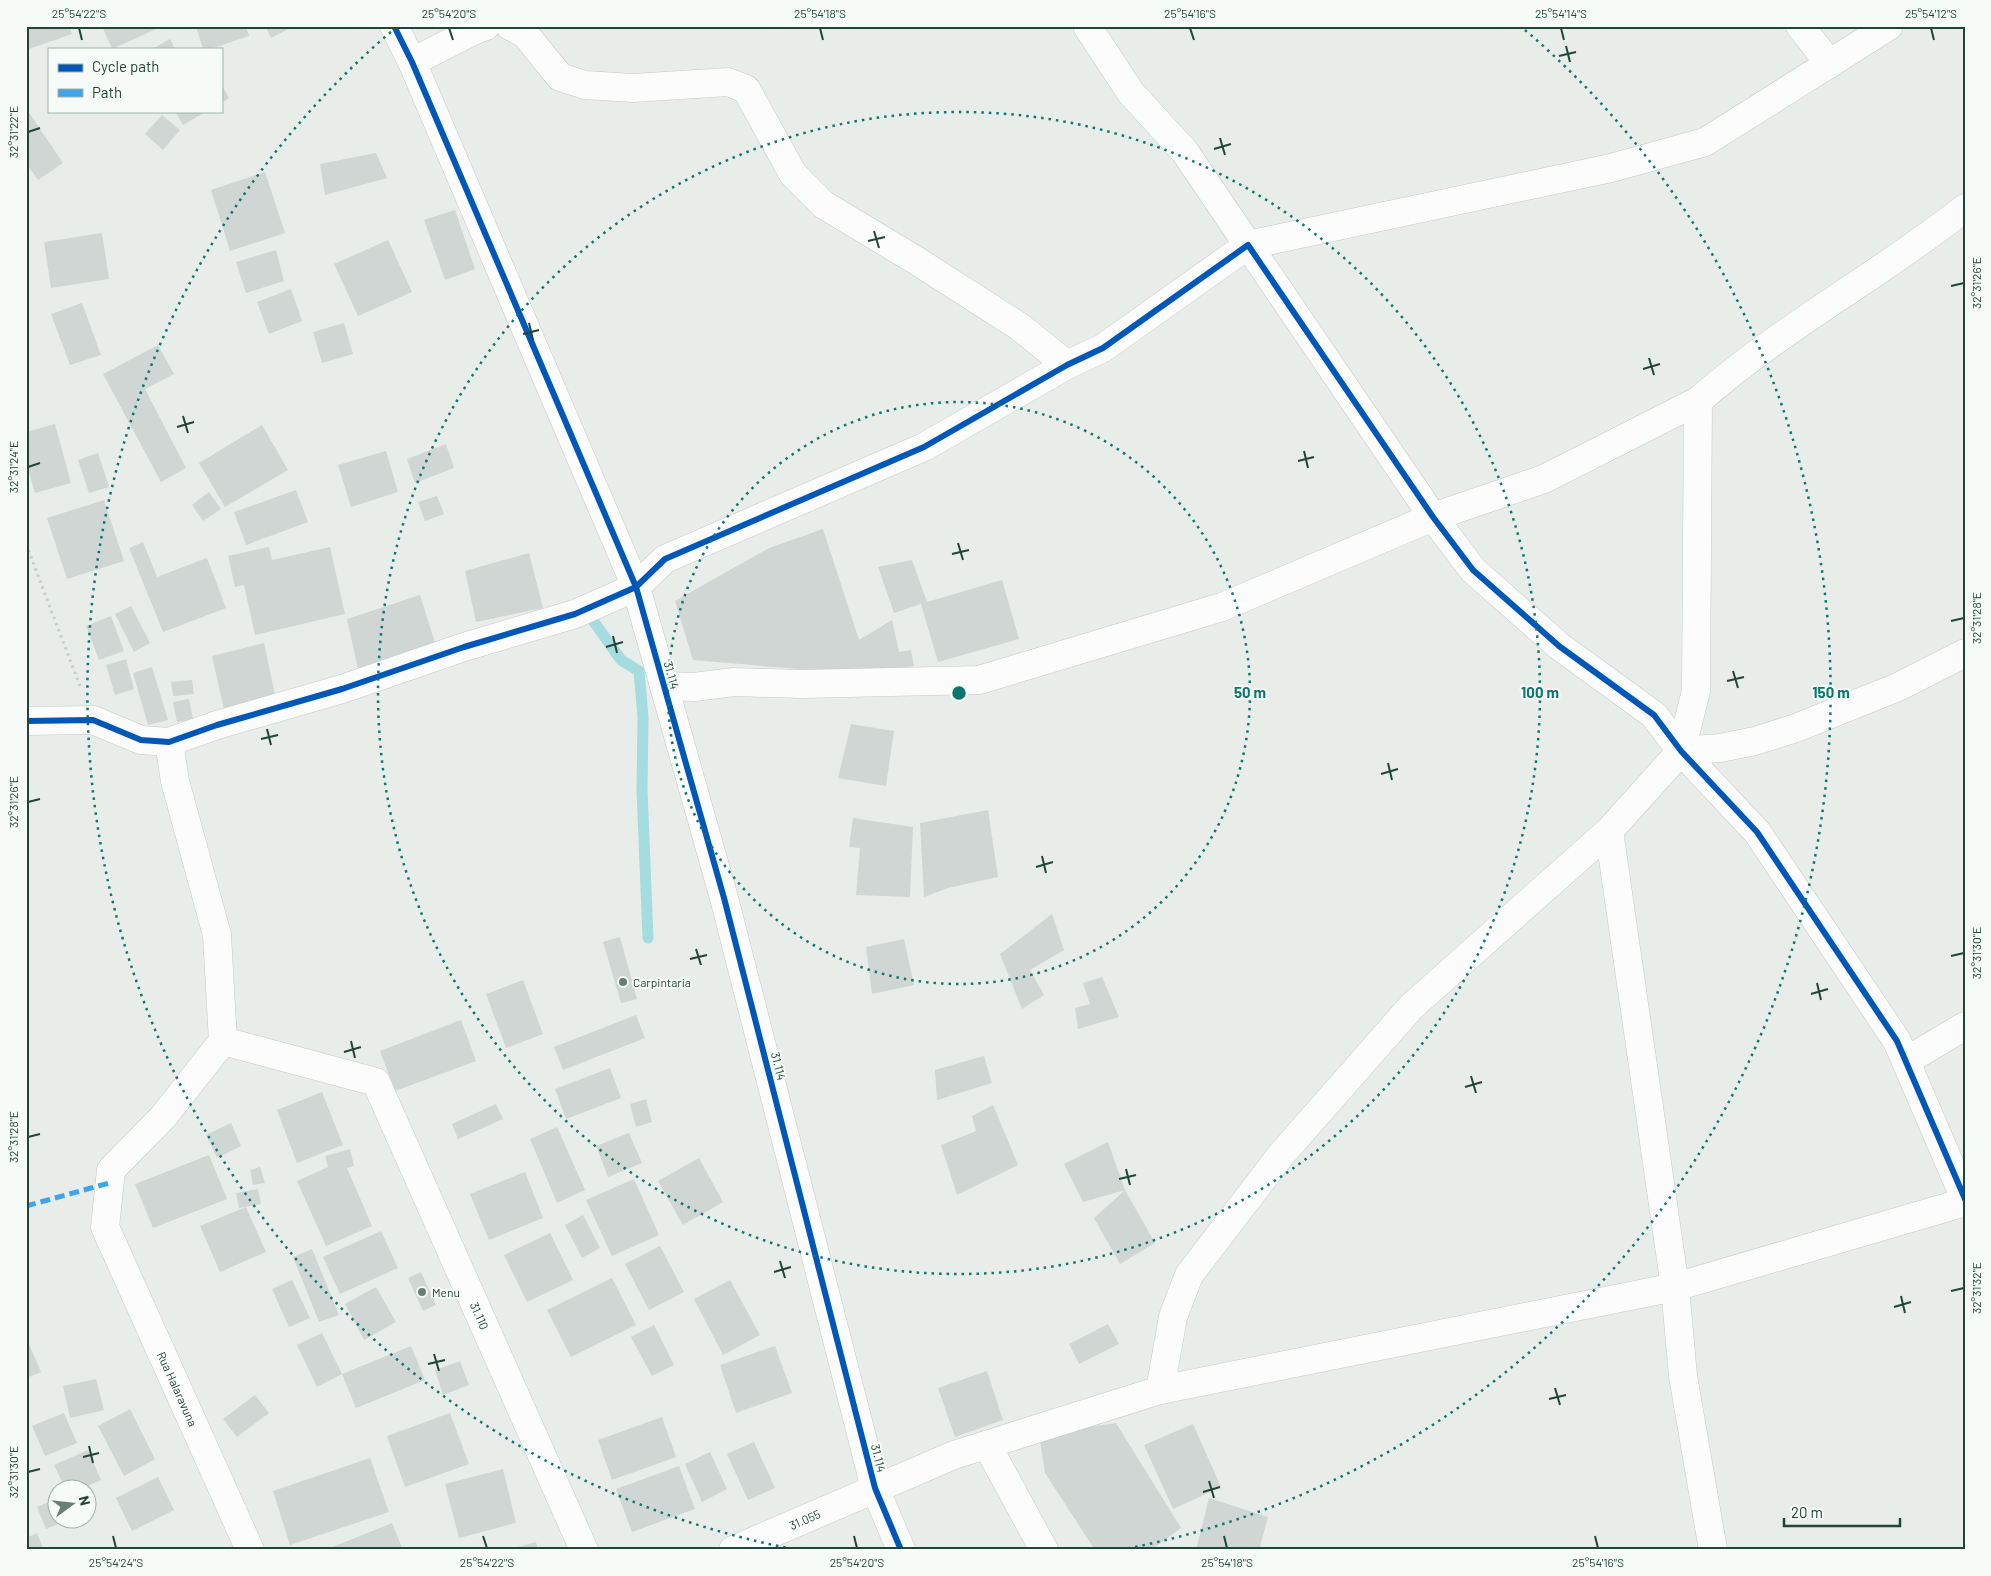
<svg xmlns="http://www.w3.org/2000/svg" width="1991" height="1576" viewBox="0 0 1991 1576" font-family="Barlow,sans-serif">
<rect width="100%" height="100%" fill="#e8edea"/>
<g fill="none" stroke-linecap="round" stroke-linejoin="round">
<path stroke="#a4dcdf" stroke-width="11" d="M587 612 621 660 639 671 643 717 642 790 648 938"/>
</g>
<path fill="#d0d6d3" d="M26 26H69L72 34 26 50Z
M102 26H163L112 49Z
M196 26H246L249 36 210 49H203Z
M265 26H294L271 38Z
M170 39 175 49H152Z
M221 84 229 98 221 103Z
M26 108 63 163 38 180 26 163Z
M175 111H207L183 125Z
M162 115 180 130 163 150 145 134Z
M376 153 387 178 325 195 320 164Z
M265 172 285 233 230 251 211 190Z
M455 210 475 269 445 280 424 220Z
M102 233 109 279 51 288 44 242Z
M388 240 412 292 358 316 334 264Z
M276 250 284 281 246 293 236 262Z
M291 289 302 321 269 334 257 302Z
M82 303 101 355 70 365 51 314Z
M344 323 353 354 322 363 313 332Z
M158 345 174 374 145 389 186 468 161 482 103 374Z
M55 424 71 483 35 493 26 462V432Z
M262 425 288 470 225 507 199 463Z
M446 444 454 468 415 483 407 459Z
M386 451 398 492 351 507 338 465Z
M98 453 109 487 89 493 78 460Z
M296 490 308 522 246 545 234 512Z
M209 492 221 509 203 521 192 505Z
M437 496 444 514 425 521 418 502Z
M104 500 124 561 67 579 47 518Z
M823 529 859 640 892 620 899 652 911 650 914 666 856 674 693 660 675 601 769 548Z
M143 542 157 577 207 558 226 608 163 632 129 548Z
M269 547 272 560 330 547 345 614 255 635 244 585 235 587 228 556Z
M529 553 543 608 476 622 465 571Z
M912 560 927 602 1002 580 1019 639 938 662 921 604 894 613 878 567Z
M420 595 437 649 360 678 347 619Z
M131 606 150 643 134 652 115 614Z
M111 616 124 651 99 660 86 626Z
M264 643 276 700 225 714 212 656Z
M126 659 134 689 115 695 106 665Z
M152 667 168 720 148 725 133 673Z
M192 680 194 694 173 696 171 682Z
M189 699 193 719 177 722 173 702Z
M851 724 894 731 886 786 838 778Z
M988 810 998 877 948 888 924 897 920 823Z
M853 818 913 827 910 897 856 895 860 848 849 847Z
M1052 914 1064 950 1030 970 1044 995 1022 1009 1000 954Z
M620 937 637 999 621 1003 603 942Z
M904 939 914 985 872 994 866 947Z
M1102 977 1119 1017 1078 1029 1075 1008 1090 1004 1083 983Z
M523 980 543 1034 506 1048 486 994Z
M636 1015 645 1038 563 1070 554 1047Z
M461 1020 476 1061 395 1091 380 1051Z
M984 1056 992 1083 937 1100 935 1070Z
M610 1068 621 1098 566 1119 555 1089Z
M322 1092 343 1145 297 1163 277 1110Z
M646 1099 652 1122 636 1127 630 1104Z
M496 1104 503 1119 458 1139 452 1124Z
M993 1105 1018 1165 957 1195 941 1145 976 1131 972 1116Z
M231 1123 241 1146 217 1158 206 1135Z
M557 1127 585 1190 557 1203 530 1139Z
M629 1133 642 1163 608 1177 596 1146Z
M1108 1142 1125 1190 1083 1202 1064 1164Z
M350 1149 354 1166 347 1168 372 1226 326 1246 297 1181 328 1167 325 1156Z
M209 1155 227 1199 153 1228 135 1184Z
M699 1158 723 1202 683 1225 658 1181Z
M260 1167 265 1183 253 1185 250 1170Z
M525 1172 543 1218 489 1240 470 1194Z
M634 1179 659 1235 612 1256 586 1200Z
M258 1189 261 1204 239 1208 236 1193Z
M1125 1190 1155 1243 1120 1264 1094 1218Z
M246 1207 266 1252 220 1272 200 1226Z
M583 1215 600 1248 582 1258 565 1225Z
M381 1231 398 1268 340 1294 323 1257Z
M550 1233 573 1280 527 1302 504 1255Z
M660 1246 684 1292 649 1310 625 1264Z
M312 1249 339 1315 319 1322 293 1257Z
M421 1272 436 1305 423 1311 408 1278Z
M612 1278 636 1325 571 1357 547 1310Z
M292 1280 310 1318 289 1327 272 1289Z
M730 1280 760 1335 723 1355 694 1299Z
M376 1287 396 1322 364 1340 345 1304Z
M1108 1324 1119 1344 1079 1364 1069 1344Z
M654 1325 674 1365 652 1376 631 1337Z
M322 1333 342 1374 317 1387 297 1345Z
M26 1337 41 1372 26 1378Z
M411 1346 425 1380 356 1408 342 1374Z
M775 1346 792 1393 736 1413 720 1365Z
M460 1361 469 1385 443 1395 435 1370Z
M987 1371 1003 1420 955 1437 938 1388Z
M96 1379 104 1410 70 1418 63 1386Z
M255 1395 269 1413 237 1437 223 1419Z
M130 1409 155 1459 124 1476 98 1426Z
M64 1413 77 1443 45 1456 32 1426Z
M450 1413 469 1464 405 1487 387 1436Z
M662 1417 676 1457 612 1480 598 1440Z
M1116 1423 1181 1528 1151 1550H1095L1045 1473 1039 1434Z
M1193 1424 1221 1487 1173 1509 1144 1445Z
M754 1442 775 1488 748 1500 727 1454Z
M88 1450 101 1480 83 1488H65L54 1465Z
M710 1452 727 1489 702 1502 685 1464Z
M370 1458 389 1512 290 1545 273 1491Z
M679 1466 695 1509 632 1532 616 1489Z
M503 1469 516 1523 459 1538 445 1484Z
M158 1477 174 1510 132 1531 116 1498Z
M58 1498V1518L71 1519 46 1529 37 1507Z
M1209 1498 1268 1517 1259 1550H1196Z
M392 1523 403 1550H325Z
M37 1533 44 1550H26V1538Z
M536 1542 538 1550H510V1549Z"/>
<g fill="none" stroke-linecap="round" stroke-linejoin="round">
<g stroke="#c4cac7" stroke-width="29">
<g id="street">
<path d="M394 26 412 62 636 587 724 898 875 1488 901 1550"/>
<path d="M510 26 525 34 560 77 585 85 633 88 728 82 746 89 793 174 824 205 917 261 1020 327 1067 365"/>
<path d="M1087 26 1131 93 1185 152 1248 245 1611 168 1705 142 1889 26"/>
<path d="M1800 26 1830 64"/>
<path d="M412 62 473 31 486 26"/>
<path d="M664 686 694 687 734 682 802 684 979 680 1222 607 1433 517 1544 479 1698 401"/>
<path d="M26 721 93 720 141 740 169 742 217 725 342 689 464 647 575 614 636 587 665 559 924 447 1067 365 1103 348 1248 245 1433 517 1473 570 1559 646 1654 715 1681 751 1757 832 1897 1041 1965 1199"/>
<path id="s1" d="M169 742 175 781 217 935 223 1041 163 1117 111 1170 105 1227 250 1550"/>
<path d="M1681 751 1720 748 1755 741 1796 728 1898 687 1965 653"/>
<path d="M1609 831 1675 1287 1683 1376 1713 1550"/>
<path id="s2" d="M223 1041 376 1082 584 1550"/>
<path d="M1906 1061 1965 1026"/>
<path d="M1160 1390 1173 1317 1189 1275 1281 1155 1411 1007 1609 831 1681 751 1696 691 1698 401C1781 328 1879 276 1965 208"/>
<path d="M987 1445 1044 1550"/>
<path id="s3" d="M733 1550 954 1455 1160 1390 1675 1287 1965 1202"/>
</g>
</g>
<path stroke="#c6cfcb" stroke-width="3" stroke-dasharray="2.5 4" stroke-linecap="butt" d="M26 544 80 686"/>
<use href="#street" stroke="#fcfcfc" stroke-width="28"/>
<path stroke="#3ea4ec" stroke-width="5" stroke-dasharray="10 5" stroke-linecap="butt" d="M26 1206 109 1183"/>
<g stroke="#f6fbf8" stroke-width="9">
<path id="cycleway" d="M394 26 412 62 636 587 724 898 875 1488 901 1550
M26 721 93 720 141 740 169 742 217 725 342 689 464 647 575 614 636 587 665 559 924 447 1067 365 1103 348 1248 245 1433 517 1473 570 1559 646 1654 715 1681 751 1757 832 1897 1041 1965 1199"/>
</g>
<use href="#cycleway" stroke="#0057b8" stroke-width="6"/>
</g>
<path fill="none" stroke="#214538" stroke-width="2" d="M79 28 82 40M449 28 453 40M820 28 823 40M1190 28 1194 40M1561 28 1564 40M1931 28 1934 40M1566 46 1570 62M1559 56 1576 52M28 132 40 128M1220 138 1225 155M1214 149 1231 144M874 231 879 248M868 241 885 237M1951 286 1964 283M529 323 533 340M523 334 539 330M1649 358 1654 375M1643 369 1660 364M183 416 188 433M177 427 194 422M1304 451 1308 468M1298 461 1314 457M28 467 40 463M958 543 963 560M952 554 969 550M1951 621 1964 618M613 636 617 653M606 647 623 642M1733 671 1738 688M1727 681 1744 677M267 729 271 745M261 739 278 735M1388 763 1392 780M1381 774 1398 769M28 802 40 799M1042 856 1046 873M1036 867 1053 862M696 949 701 965M1951 956 1964 953M690 959 707 955M1817 983 1821 1000M1811 994 1828 989M351 1041 355 1058M344 1052 361 1047M1471 1076 1476 1093M1465 1087 1482 1082M28 1137 40 1134M1126 1169 1130 1185M1119 1179 1136 1175M780 1261 785 1278M774 1272 791 1267M1951 1291 1964 1288M1901 1296 1905 1313M1894 1307 1911 1302M434 1354 439 1371M428 1364 445 1360M1555 1388 1560 1405M1549 1399 1566 1395M89 1446 93 1463M83 1457 99 1453M28 1472 40 1469M1209 1481 1214 1498M1203 1492 1220 1487M113 1536 116 1548M483 1536 487 1548M854 1536 857 1548M1224 1536 1227 1548M1595 1536 1598 1548"/>
<g fill="none" stroke="#0f766e" stroke-width="2.5" stroke-dasharray="2.5 5">
<circle cx="959" cy="693" r="291"/>
<circle cx="959" cy="693" r="581"/>
<path d="M793 1549A872 872 0 0 1 393 30M1525 30A872 872 0 0 1 1125 1549"/>
</g>
<g fill="#678076" stroke="#f6fbf8" stroke-width="2">
<circle cx="623" cy="982" r="5"/>
<circle cx="422" cy="1292" r="5"/>
</g>
<g text-anchor="middle" dominant-baseline="central" stroke-width="4" stroke-linejoin="round" paint-order="stroke">
<g font-size="12" fill="#214538" stroke="#f6fbf8">
<text transform="translate(672 675) rotate(75)">31.114</text>
<text transform="translate(779 1066) rotate(76)">31.114</text>
<text stroke="none"><textPath href="#s2" startOffset="414">31.110</textPath></text>
<text stroke="none"><textPath href="#s1" startOffset="711">Rua Halaravuna</textPath></text>
<text transform="translate(879 1458) rotate(76)">31.114</text>
<text stroke="none"><textPath href="#s3" startOffset="78">31.055</textPath></text>
</g>
<g font-size="12" fill="#214538" stroke="#f6fbf8" text-anchor="start">
<text x="633" y="982">Carpintaria</text>
<text x="432" y="1292">Menu</text>
</g>
</g>
<circle cx="959" cy="693" r="8" fill="#0f766e" stroke="#f6fbf8" stroke-width="2.5"/>
<g font-size="15" text-anchor="middle" font-weight="bold" fill="#0f766e" stroke="#f6fbf8" stroke-width="4" stroke-linejoin="round" paint-order="stroke">
<text x="1250" y="698">50 m</text>
<text x="1540" y="698">100 m</text>
<text x="1831" y="698">150 m</text>
</g>
<rect width="1991" height="1576" fill="none" stroke="#f6fbf8" stroke-width="55"/>
<rect x="48" y="48" width="175" height="65" fill="#f6fbf8" stroke="#a1b2ab"/>
<rect x="58" y="64" width="25" height="8" fill="#0057b8" stroke="#a1b2ab"/>
<text x="92" y="72" font-size="15" fill="#214538">Cycle path</text>
<rect x="58" y="89" width="25" height="8" fill="#3ea4ec" stroke="#a1b2ab"/>
<text x="92" y="98" font-size="15" fill="#214538">Path</text>
<g transform="translate(72 1504) rotate(75)"><circle r="24" fill="#f6fbf8" stroke="#a1b2ab"/>
<path d="M0-4L9 19L0 12L-9 19Z" fill="#678076"/>
<text y="-8" font-size="14" font-weight="bold" text-anchor="middle" fill="#214538">N</text>
</g>
<path d="M1784 1518v8h116v-8" fill="none" stroke="#214538" stroke-width="2.5"/>
<text x="1791" y="1518" font-size="15" fill="#214538" stroke="#f6fbf8" stroke-width="4" paint-order="stroke">20 m</text>
<rect x="28" y="28" width="1936" height="1520" fill="none" stroke="#214538" stroke-width="2"/>
<g font-size="12" text-anchor="middle" fill="#214538">
<text x="79" y="18">25°54'22"S</text>
<text x="449" y="18">25°54'20"S</text>
<text x="820" y="18">25°54'18"S</text>
<text x="1190" y="18">25°54'16"S</text>
<text x="1561" y="18">25°54'14"S</text>
<text x="1931" y="18">25°54'12"S</text>
<text transform="translate(14 132) rotate(-90)" y="4">32°31'22"E</text>
<text transform="translate(1977 283) rotate(-90)" y="4">32°31'26"E</text>
<text transform="translate(14 467) rotate(-90)" y="4">32°31'24"E</text>
<text transform="translate(1977 618) rotate(-90)" y="4">32°31'28"E</text>
<text transform="translate(14 802) rotate(-90)" y="4">32°31'26"E</text>
<text transform="translate(1977 953) rotate(-90)" y="4">32°31'30"E</text>
<text transform="translate(14 1137) rotate(-90)" y="4">32°31'28"E</text>
<text transform="translate(1977 1288) rotate(-90)" y="4">32°31'32"E</text>
<text transform="translate(14 1472) rotate(-90)" y="4">32°31'30"E</text>
<text x="116" y="1567">25°54'24"S</text>
<text x="487" y="1567">25°54'22"S</text>
<text x="857" y="1567">25°54'20"S</text>
<text x="1227" y="1567">25°54'18"S</text>
<text x="1598" y="1567">25°54'16"S</text>
</g>
</svg>
